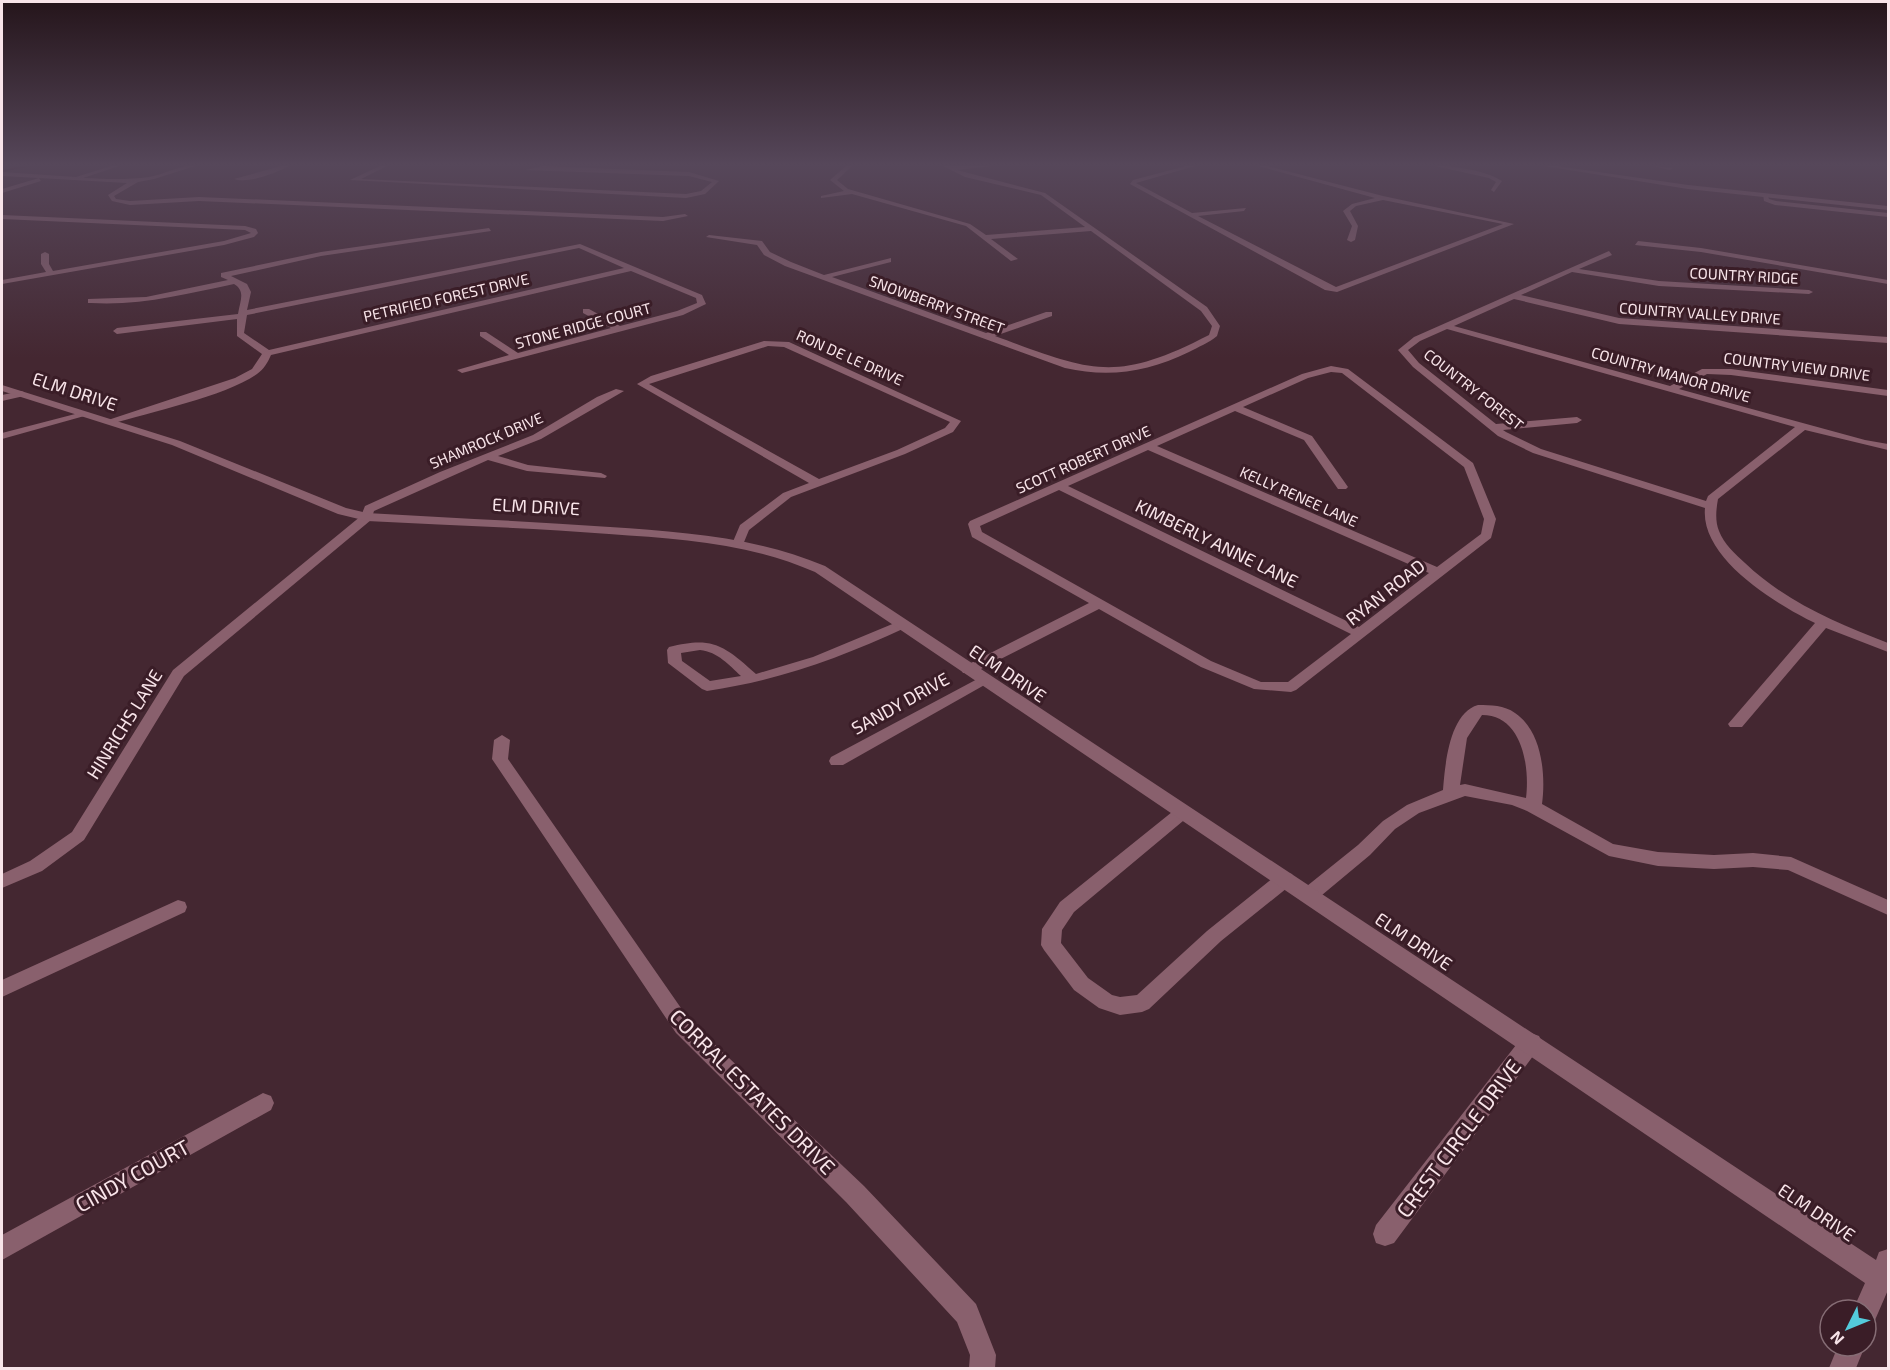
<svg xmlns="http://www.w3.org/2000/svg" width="1890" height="1370" viewBox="0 0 1890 1370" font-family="'Exo 2',sans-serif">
<rect width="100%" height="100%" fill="#442731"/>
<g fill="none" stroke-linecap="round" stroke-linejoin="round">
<path stroke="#300317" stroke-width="2" d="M2 171 27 166"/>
<path fill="#89606d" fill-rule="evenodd" d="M111 166H119L83 178C106 179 127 180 149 177 165 174 179 165 195 166L154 179 138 182 114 196 116 199 130 201 199 197 663 217 685 214 688 216 663 221 199 201 130 205 112 201 108 195 127 183 39 178 41 181 2 193V189L39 178 2 176V172L76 177Z
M281 166H289C276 173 248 184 234 179Z
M380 166H387L361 179 686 194 701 191 712 182 689 176 525 170 543 166 689 172 719 181 705 194 686 198 350 180Z
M846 166H852L837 180 848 189 970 224 986 235 1085 227 1041 195 965 177 943 166H992L957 170 1045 193 1207 307 1220 326 1217 336C1209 343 1198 347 1189 352 1148 372 1109 378 1065 368L785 266 764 255 757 245 706 237 709 235 762 241 770 252 791 262 824 275 891 258V262L832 277 986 333 1046 312H1052V316L995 336C1091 371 1114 384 1209 335L1212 326 1201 311 1091 231 991 239 1018 259 1011 261 966 226 852 194 821 198V196L844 191 830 180Z
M1186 166H1195L1136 183 1192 213 1246 208 1244 211 1198 216 1336 287 1503 224 1383 200 1356 206 1350 211 1358 226 1355 240 1351 242 1347 240 1352 226 1343 211 1352 204 1375 198 1258 166H1267L1383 196 1514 224 1337 292 1325 290 1130 184 1133 180Z
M1435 166C1452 165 1488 171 1502 181L1494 192 1491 190 1496 182 1489 178Z
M1653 166 1673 168 1670 170Z
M1763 194H1767L1769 199 1776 201 1888 213V217L1775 205 1764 201Z
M2 215 245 226 256 229 258 233 254 237 224 245 2 284V280L46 272 41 264V254L45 252 49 254V264L53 271 224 241 251 233 245 230 2 219Z
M489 228 491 231 321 256 231 276 247 284 251 292 247 310 580 244 702 295 706 304 683 315 462 373 457 370 509 355 480 336V332H486L518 353 611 328 583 313V309H589L620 326 677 311 697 303 696 298 631 271 271 355C268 362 264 369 257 374 226 396 150 412 111 424L102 422 235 378 252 369 262 354 237 336V319L117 334 113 331 117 328 238 314C240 301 246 291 234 284 186 294 140 306 91 303H88V299L146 297 228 280 221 277V273L321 252ZM579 248 624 268 269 350 244 333 247 315Z
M1638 241 1701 248 1888 280V284L1701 252 1635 245Z
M1609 251 1612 255 1579 269 1659 281 1809 290 1813 292 1809 294 1659 286 1572 272 1521 295 1619 318 1888 337V343L1619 324 1514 299 1454 326 1670 386 1702 369H1731L1888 390V396L1731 375 1707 374 1679 389 1865 440 1888 444V450L1805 430 1718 499C1716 510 1715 521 1719 531 1724 544 1735 554 1745 563 1786 602 1836 623 1888 643V652L1826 628 1742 727H1730L1728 724 1815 623C1776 604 1700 558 1705 508L1533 453 1498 436 1413 367 1398 350 1414 337ZM1447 329 1795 427 1708 496 1706 501 1541 449 1506 432 1503 430 1577 423 1582 420 1577 417 1496 424 1419 363 1408 350 1420 341Z
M764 341 789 342 961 421 953 432 905 454 791 497 749 530 742 547H734L732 544 740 525 783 493 809 483 637 384 651 376ZM768 346 784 347 950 422 945 428 897 450 819 479 649 384Z
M1331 366 1348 369 1473 463 1496 519 1491 538 1296 690 1291 692 1254 689 1201 667 1099 609 973 673H963L961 670 963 667 1089 603 972 537 968 524 970 521 1302 374ZM1331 372 1342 373 1464 467 1484 519 1481 534 1437 567 1157 446 1235 411 1304 440 1338 489H1346L1348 487 1312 436 1243 407 1308 378ZM1148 450 1429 573 1359 627 1068 486ZM1059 490 1351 634 1288 682H1261L1211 661 982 532 980 526Z
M616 389 624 391 541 439 498 456 528 465 601 473 607 476 605 478 527 471 488 460 374 511 371 520 184 676 84 840 42 871 2 888V874L30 861 72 832 173 670 361 516 365 506 440 472 533 435 597 397Z
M21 391 24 392V396L2 401V395Z
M79 413 88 415 2 439V433Z
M902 620 909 624 907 627C837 659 784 679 707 691L702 689 668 663 667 650 669 647C712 636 724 645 756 674L813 657ZM700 650C718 652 729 665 741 676L710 681 682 661 681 653Z
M983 676 990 680 988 683 843 765H831L829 761 831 757Z
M1478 705C1491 705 1504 705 1515 713 1542 731 1546 775 1542 804L1613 844 1658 852 1714 855 1753 853 1791 857 1888 900V915L1788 870 1753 867 1714 869 1658 866 1609 856 1527 811 1512 805 1465 796 1419 813 1395 829 1370 855 1316 900 1309 902 1302 900 1300 895 1302 890 1358 845 1383 821 1407 805 1443 790C1445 766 1449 713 1478 705ZM1482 715C1522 715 1530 766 1526 798L1465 784 1460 785 1467 738Z
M502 735 510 740 508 759 690 1021 864 1186 976 1304 996 1355 995 1368H969L970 1355 957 1322 846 1202 676 1033 492 759 494 740Z
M1183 806 1189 808 1192 812 1189 816 1074 912 1062 930 1061 943 1088 978 1112 995 1120 997 1137 995 1207 931 1278 874 1285 872 1292 874 1294 879 1292 884 1221 941 1149 1009 1142 1012 1120 1015 1099 1008 1074 990 1044 950 1041 945 1042 929 1060 902 1177 808Z
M178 900 185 902 187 907 185 912 2 997V980Z
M1531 1033 1539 1036 1542 1042 1539 1048 1394 1243 1385 1246 1376 1243 1373 1234 1376 1225 1523 1036Z
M263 1093 271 1096 274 1103 271 1110 2 1260V1235Z"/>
<path fill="#89606d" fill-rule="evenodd" d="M1544 166H1557L1688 185 1888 206V210L1688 189Z
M2 385 180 441 346 508 367 513C448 518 529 521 610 527 683 532 756 537 825 566L1876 1260 1879 1252 1888 1249V1290L1875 1320 1866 1324V1310H1853L1865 1283 815 572C750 543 680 539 609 534 529 528 448 525 367 521L338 514 172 445 2 391Z
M1838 1346H1865L1856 1368H1829Z"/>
</g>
<linearGradient id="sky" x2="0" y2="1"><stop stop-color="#25151b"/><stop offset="0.46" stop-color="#56475a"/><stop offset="1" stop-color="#56475a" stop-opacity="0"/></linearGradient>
<rect width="1890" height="358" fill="url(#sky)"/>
<g text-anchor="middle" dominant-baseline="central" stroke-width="6" stroke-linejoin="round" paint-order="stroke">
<g font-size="15" fill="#f8e4e9" stroke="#3a1d27">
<text transform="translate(1744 275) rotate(3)">COUNTRY RIDGE</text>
<text transform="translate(446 297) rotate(-13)">PETRIFIED FOREST DRIVE</text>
<text transform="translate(937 304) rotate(20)">SNOWBERRY STREET</text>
<text transform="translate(1700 313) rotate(4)">COUNTRY VALLEY DRIVE</text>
<text transform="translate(583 325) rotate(-15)">STONE RIDGE COURT</text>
<text transform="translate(850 357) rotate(24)">RON DE LE DRIVE</text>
<text transform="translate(1797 366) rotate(7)">COUNTRY VIEW DRIVE</text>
<text transform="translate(1671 374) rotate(16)">COUNTRY MANOR DRIVE</text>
<text transform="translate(1474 389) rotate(38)">COUNTRY FOREST</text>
<text transform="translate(486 440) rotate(-23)">SHAMROCK DRIVE</text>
<text transform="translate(1083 459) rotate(-24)">SCOTT ROBERT DRIVE</text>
<text transform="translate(1299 496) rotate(24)">KELLY RENEE LANE</text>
</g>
<g font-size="18" fill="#f8e4e9" stroke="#3a1d27">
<text transform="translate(75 391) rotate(18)">ELM DRIVE</text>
<text transform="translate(536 506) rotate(3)">ELM DRIVE</text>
<text transform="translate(1217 543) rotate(26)">KIMBERLY ANNE LANE</text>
<text transform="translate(1385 592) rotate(-38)">RYAN ROAD</text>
<text transform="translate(1008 673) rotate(34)">ELM DRIVE</text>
<text transform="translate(900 703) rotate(-29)">SANDY DRIVE</text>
<text transform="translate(124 724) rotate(-58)">HINRICHS LANE</text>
<text transform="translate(1414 941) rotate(34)">ELM DRIVE</text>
<text transform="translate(1817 1212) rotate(34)">ELM DRIVE</text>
</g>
<g font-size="21" fill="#f8e4e9" stroke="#3a1d27">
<text transform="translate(753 1091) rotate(45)">CORRAL ESTATES DRIVE</text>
<text transform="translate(1458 1138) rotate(-53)">CREST CIRCLE DRIVE</text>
<text transform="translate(132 1175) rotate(-29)">CINDY COURT</text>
</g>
</g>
<rect width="1890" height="1370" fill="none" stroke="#f8e4e9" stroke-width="6"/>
<g transform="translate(1848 1328) rotate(227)"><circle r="28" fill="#3a1d27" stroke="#866d75" stroke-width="1.5"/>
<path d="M0-4.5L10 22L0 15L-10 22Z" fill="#53cbdb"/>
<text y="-9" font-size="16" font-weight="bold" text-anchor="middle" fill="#f8e4e9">N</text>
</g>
</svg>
